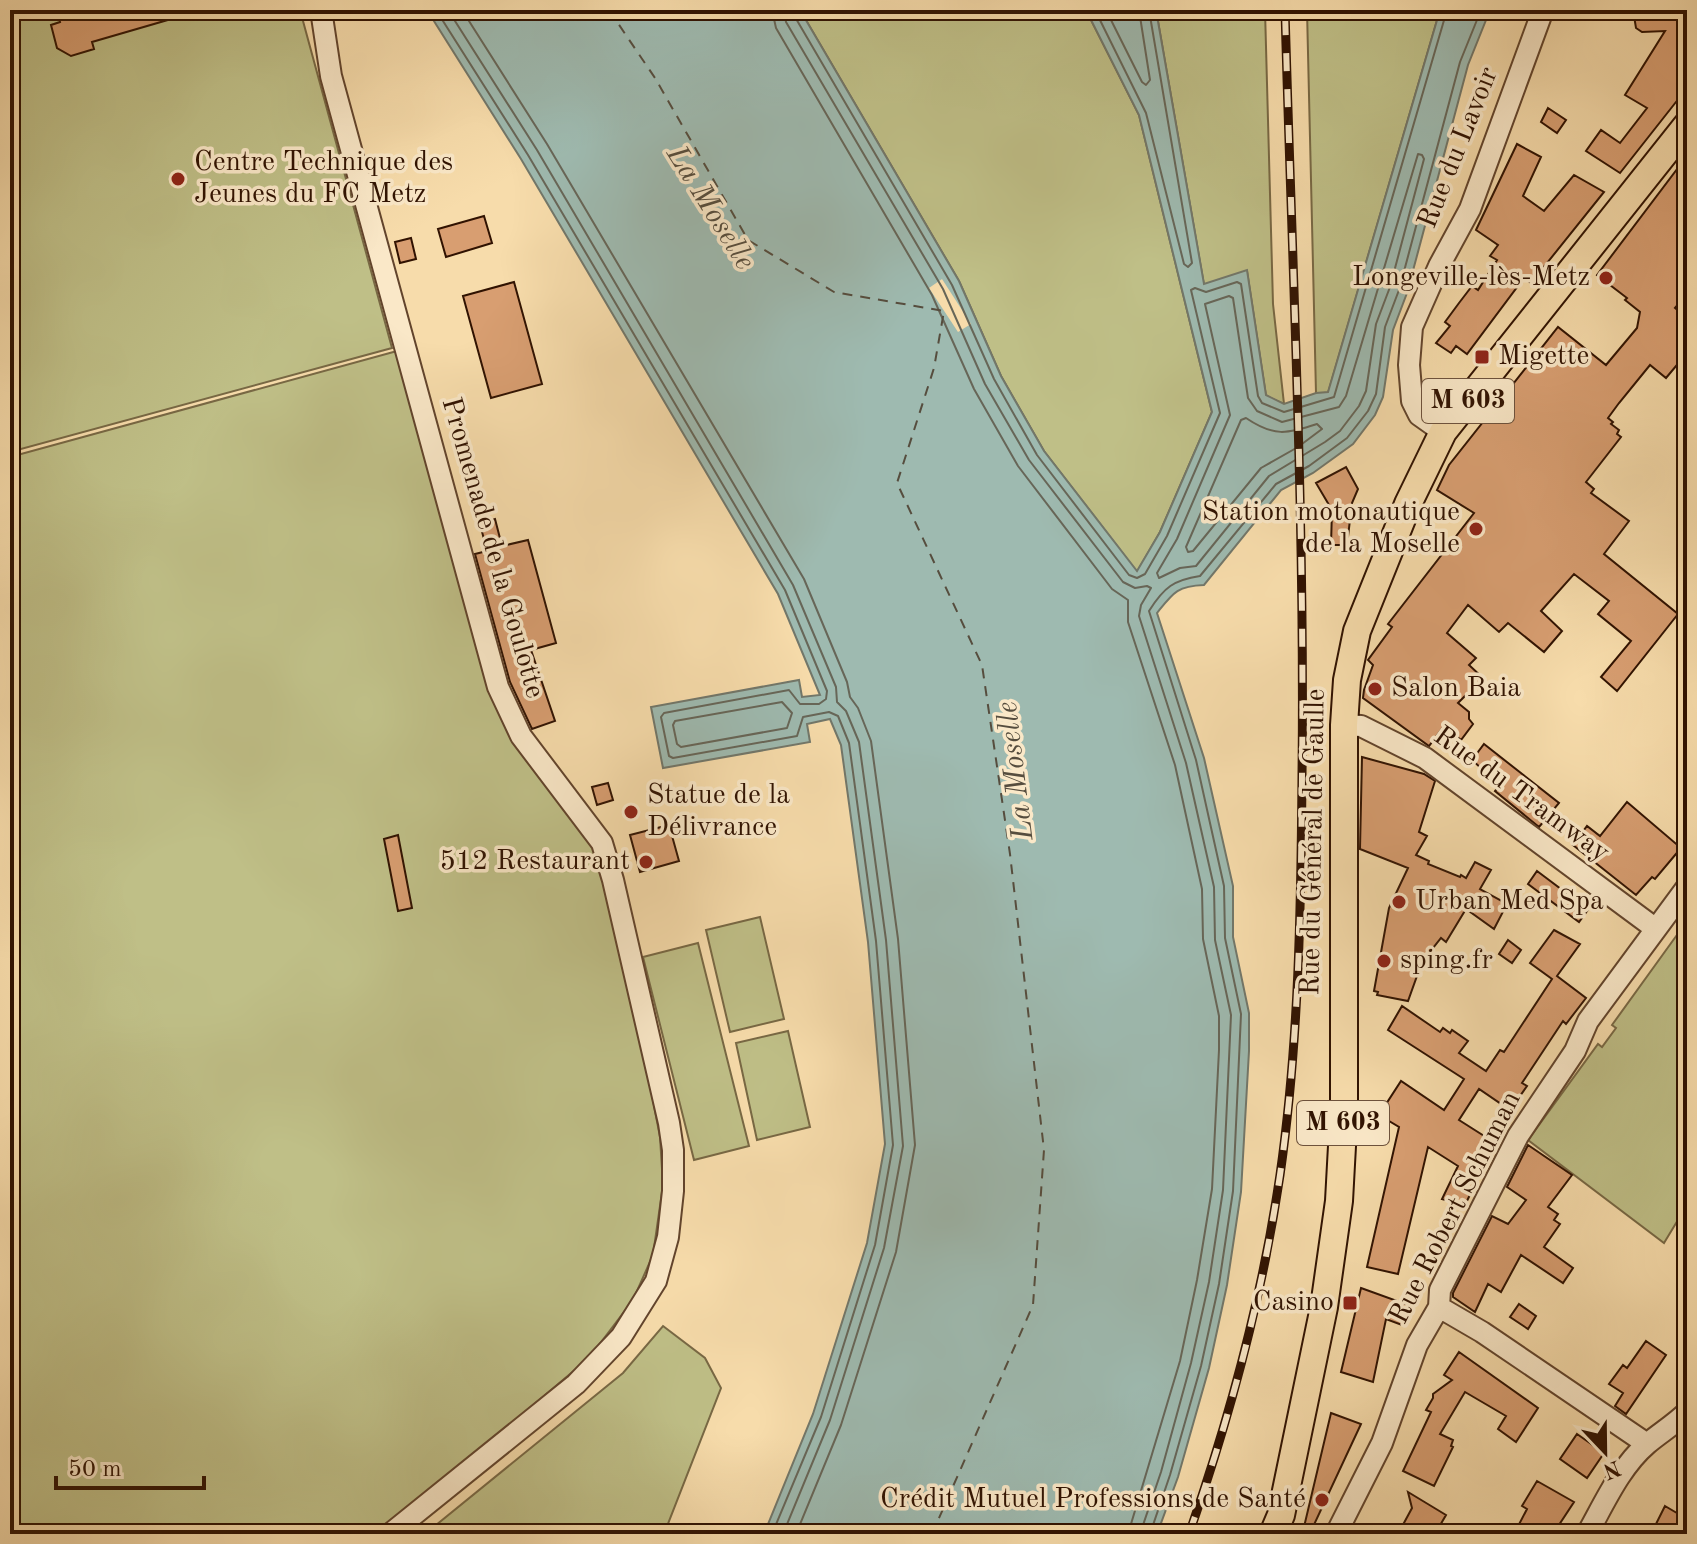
<svg xmlns="http://www.w3.org/2000/svg" width="1697" height="1544" viewBox="0 0 1697 1544" font-family="'Old Standard TT',serif">
<rect width="100%" height="100%" fill="#f7dcab"/>
<filter id="stains"><feTurbulence type="fractalNoise" baseFrequency=".0025" numOctaves="4"/><feColorMatrix values="0 0 0 0 .2 0 0 0 0 .09 0 0 0 0 .02 0 0 0 .5 -.17"/></filter>
<radialGradient id="worn" r=".72"><stop offset=".6" stop-color="#630" stop-opacity="0"/><stop offset="1" stop-color="#630" stop-opacity=".3"/></radialGradient>
<path fill="#bfbf87" stroke="#786844" stroke-width="2" d="M10 10H300L392 348 10 452Z
M800 10H1086L1139 115 1212 412 1160 532 1137 572 1044 451 1001 376 959 281Z
M1156 10H1265L1273 304 1284 404 1266 396 1247 271 1204 285Z
M1307 10H1440L1328 393H1316Z
M397 351 497 709 516 740 584 828 601 865 638 1022 660 1137 663 1185 653 1255 633 1300 589 1358 380 1534H10V457Z
M760 917 784 1019 730 1032 706 930Z
M1687 921V1205L1664 1243 1528 1140 1598 1044 1602 1047 1616 1028 1612 1025Z
M698 943 749 1146 694 1160 643 957Z
M788 1031 810 1127 757 1140 736 1043Z
M663 1326 705 1358 721 1388 664 1534H425L623 1373Z"/>
<path fill="#9ebab0" stroke="#72776a" stroke-width="2" d="M427 10H800L959 281 1001 376 1044 451 1137 571 1160 532 1212 412 1139 115 1086 10H1156L1204 284 1247 270 1266 395 1284 404 1316 393 1328 392 1440 10H1490L1468 65 1407 293 1393 330 1383 397 1375 415 1353 444 1313 473 1281 490 1204 585C1177 586 1173 593 1157 613L1204 758 1233 886V937L1249 1013V1051L1241 1192 1227 1285 1209 1368 1178 1477 1157 1534H764L813 1414 867 1243 885 1144 868 942 841 745 830 719 807 724 810 742 663 768 651 707 799 680 802 697 820 695 778 594 521 159Z"/>
<path fill="#f7dcab" d="M942 279 971 324 958 332 929 288Z"/>
<g fill="none" stroke-linecap="round" stroke-linejoin="round">
<path stroke="#676658" stroke-width="2" d="M436 10 528 155 785 590 827 691 826 699 819 704H800L789 690 664 713 661 717 669 756 673 758 797 736 803 717 829 712 838 716 849 743 876 941 893 1145 875 1245 821 1417 772 1534
M448 10 537 150 793 585 836 687 837 702 846 711 859 742 886 940 903 1146 884 1248 830 1420 783 1534
M462 10 547 144 804 579 847 682 850 697 858 708 871 741 898 939 915 1145 896 1252 841 1425 796 1534
M772 10 776 28 932 295 974 389 1018 466 1112 589 1128 600V622L1175 765 1202 889 1203 939 1219 1016V1050L1212 1189 1197 1280 1180 1361 1128 1534
M784 10 786 22 943 289 985 384 1029 460 1123 582 1135 588 1147 586 1151 588 1141 605 1139 616 1186 763 1214 887 1215 940 1231 1015 1223 1190 1209 1282 1191 1363 1161 1472 1140 1534
M794 10 795 17 952 285 994 379 1037 455 1129 575 1137 578 1145 574 1167 536 1220 413 1191 290 1195 288 1206 292 1237 282 1241 284 1258 396 1262 403 1284 412 1334 397 1447 10
M1095 10 1146 113 1184 264 1188 267 1192 263 1149 10
M1106 10 1142 82 1146 85 1150 80 1139 10
M1418 154 1422 155 1424 159 1390 287 1376 324 1366 391 1359 406 1340 431 1325 442 1269 476 1196 566 1180 568 1159 578 1157 573 1177 539 1230 415 1205 304 1229 296 1233 298 1248 398 1257 411 1282 422 1339 407 1346 396Z
M1246 418C1274 437 1287 434 1317 424L1322 429 1298 447 1261 468 1193 551 1188 552 1186 547 1241 420Z
M782 702 792 713 787 728 681 747 677 744 673 725 675 721Z
M1150 1534 1170 1475 1201 1366 1219 1284 1233 1191 1241 1014 1225 938 1224 886 1196 760 1149 611C1164 587 1174 580 1200 576L1276 484 1309 466 1347 438 1368 411 1376 394 1385 327 1399 290 1460 62 1481 10"/>
<path stroke="#564d3e" stroke-width="2" stroke-dasharray="10 8" stroke-linecap="butt" d="M609 10 655 78 748 240 834 292 944 311 934 368 897 483 982 665 1010 854 1044 1150 1033 1305 932 1534"/>
</g>
<path fill="#d89e71" stroke="#301201" stroke-width="2" d="M57 10H184L185 15 92 42 94 49 71 56 57 48 51 25 60 22Z
M1633 10H1670L1687 22V88L1620 173 1586 151 1601 130 1620 143 1647 108 1625 95 1665 31 1642 32 1636 28Z
M1548 108 1566 120 1557 133 1541 122Z
M1517 144 1541 157 1523 196 1544 211 1574 175 1604 192 1531 283 1524 278 1467 354 1456 346 1451 353 1436 343 1450 326 1445 322 1459 303 1472 286 1478 290 1497 260 1490 256 1498 245 1476 230Z
M1687 156V209L1679 219 1687 226V294L1675 308 1687 318V353L1666 378 1650 365 1619 403 1608 418 1613 422 1611 424 1619 430 1617 434 1621 437 1586 482 1594 489 1591 493 1629 521 1604 554 1678 614 1617 691 1601 677 1631 641 1598 614 1609 601 1574 574 1541 611 1562 631 1544 652 1508 623 1499 632 1468 605 1447 633 1476 658 1469 665 1483 678 1458 703 1469 712V719L1473 724 1461 740 1444 726 1429 746 1363 698 1364 690 1373 665 1368 660 1392 627 1388 624 1474 513 1437 490 1449 465 1558 327 1606 365 1637 328 1640 312 1625 300 1627 298 1597 275Z
M484 216 492 243 446 257 438 229Z
M411 238 416 259 400 263 395 242Z
M514 282 542 384 491 398 463 296Z
M1346 467 1358 489 1352 503 1347 545H1331L1332 510 1316 483Z
M495 519 502 546 528 540 556 643 531 650 555 721 532 729 510 682 475 554 487 551 480 524Z
M1484 744 1559 803 1539 827 1495 791 1500 785 1472 760Z
M1362 757 1424 774 1435 781 1419 832 1427 836 1416 855 1429 861 1428 864 1460 877 1461 875 1466 878 1475 862 1491 870 1480 889 1507 904 1494 929 1466 909 1446 942 1441 938 1422 962 1408 1001 1377 995 1378 992 1374 991 1389 908 1408 868 1360 849Z
M608 783 613 800 597 805 592 787Z
M1627 802 1681 848 1655 879 1652 877 1636 895 1573 845 1587 826 1600 836Z
M669 825 679 861 640 872 630 835Z
M398 835 412 908 398 911 384 839Z
M1537 871 1569 895 1571 892 1590 907 1579 922 1528 884Z
M1554 930 1580 944 1557 976 1586 998 1566 1024 1563 1021 1522 1083 1527 1086 1510 1110 1479 1089 1459 1120 1492 1141 1473 1169 1481 1172 1465 1205 1442 1199 1458 1166 1428 1147 1398 1274 1367 1267 1399 1127 1379 1115 1401 1081 1444 1110 1464 1079 1388 1030 1402 1006 1440 1032 1443 1028 1450 1033 1452 1030 1468 1041 1459 1053 1486 1071 1500 1050 1504 1052 1552 979 1530 963Z
M1508 940 1521 950 1512 963 1499 954Z
M1528 1145 1572 1175 1548 1207 1558 1214 1554 1220 1560 1224 1544 1247 1573 1268 1563 1283 1521 1255 1501 1292 1488 1284 1475 1312 1453 1297V1293L1492 1216 1508 1224 1526 1200 1507 1187Z
M1361 1288 1411 1306 1402 1325 1386 1319 1373 1382 1341 1372Z
M1519 1304 1536 1316 1528 1329 1510 1317Z
M1646 1341 1666 1355 1626 1414 1615 1406 1623 1393 1609 1384 1623 1365 1627 1368Z
M1459 1352 1538 1408 1516 1442 1498 1429 1506 1416 1465 1392 1440 1434 1453 1440 1451 1446 1453 1447 1434 1486 1403 1471 1431 1412 1426 1410 1433 1398V1394L1452 1380 1444 1375Z
M1331 1413 1361 1424 1312 1529 1304 1527Z
M1577 1434 1604 1453 1587 1478 1560 1459Z
M1537 1481 1574 1502 1553 1534H1514L1527 1509 1522 1506Z
M1408 1492 1446 1515 1435 1534H1398L1412 1508Z
M1665 1506 1687 1519V1534H1651Z"/>
<g fill="none" stroke-linecap="round" stroke-linejoin="round">
<g stroke="#62442c" stroke-width="24">
<path id="minor" d="M321 10 331 76 498 687 521 736 602 843 613 880 669 1123 673 1150V1191L668 1237 656 1281 621 1337 576 1384 390 1534
M1443 432 1419 415 1412 401 1409 365 1412 327 1439 266 1470 209 1543 10
M1344 725 1361 726 1425 758 1656 929
M1439 1307 1482 1332 1647 1444
M1336 1534 1382 1443 1417 1345 1439 1307 1440 1290 1518 1136 1575 1051 1588 1021 1687 887
M1587 1534C1604 1504 1620 1467 1647 1444 1660 1433 1675 1424 1687 1412"/>
</g>
<g stroke="#301201" stroke-width="30">
<path id="major" d="M1273 1534 1281 1515 1324 1307 1339 1201 1344 1109V725L1347 680 1357 631 1408 504 1443 432 1687 125"/>
</g>
<use href="#minor" stroke="#fae8c8" stroke-width="20"/>
<use href="#major" stroke="#f7dcab" stroke-width="26"/>
<g stroke="#301201" stroke-width="9">
<path id="rail" d="M1189 1534C1230 1417 1262 1298 1280 1175 1299 1042 1301 908 1302 775 1305 520 1292 265 1285 10"/>
</g>
<use href="#rail" stroke="#fae8c8" stroke-width="6" stroke-dasharray="18" stroke-linecap="butt"/>
</g>
<g fill="#8f2418" stroke="#fae8c8" stroke-width="3">
<circle cx="178" cy="179" r="8"/>
<circle cx="1606" cy="278" r="8"/>
<rect x="1474" y="349" width="16" height="16" rx="4"/>
<circle cx="1476" cy="529" r="8"/>
<circle cx="1375" cy="689" r="8"/>
<circle cx="631" cy="812" r="8"/>
<circle cx="646" cy="862" r="8"/>
<circle cx="1399" cy="902" r="8"/>
<circle cx="1384" cy="961" r="8"/>
<rect x="1342" y="1295" width="16" height="16" rx="4"/>
<circle cx="1322" cy="1500" r="8"/>
</g>
<g text-anchor="middle" dominant-baseline="central" stroke-width="7" stroke-linejoin="round" paint-order="stroke">
<g fill="#fae8c8" stroke="#6d523d" stroke-width="2">
<rect x="1422" y="379" width="92" height="44" rx="6"/>
<rect x="1297" y="1101" width="92" height="44" rx="6"/>
</g>
<g font-size="26" font-weight="bold" fill="#301201">
<text x="1468" y="401">M 603</text>
<text x="1343" y="1123">M 603</text>
</g>
<g font-size="28" fill="#301201" stroke="#fae8c8">
<text transform="translate(1459 148) rotate(-68)">Rue du Lavoir</text>
<text transform="translate(492 548) rotate(74)">Promenade de la Goulotte</text>
<text transform="translate(1521 795) rotate(36)">Rue du Tramway</text>
<text transform="translate(1314 842) rotate(-89)">Rue du Général de Gaulle</text>
<text transform="translate(1456 1208) rotate(-63)">Rue Robert Schuman</text>
</g>
<g font-size="28" fill="#301201" stroke="#fae8c8" text-anchor="start">
<text x="194" y="163">Centre Technique des<tspan x="194" dy="32">Jeunes du FC Metz</tspan></text>
<text x="1590" y="278" text-anchor="end">Longeville-lès-Metz</text>
<text x="1498" y="357">Migette</text>
<text x="1460" y="513" text-anchor="end">Station motonautique<tspan x="1460" dy="32">de la Moselle</tspan></text>
<text x="1391" y="689">Salon Baia</text>
<text x="647" y="796">Statue de la<tspan x="647" dy="32">Délivrance</tspan></text>
<text x="630" y="862" text-anchor="end">512 Restaurant</text>
<text x="1415" y="902">Urban Med Spa</text>
<text x="1400" y="961">sping.fr</text>
<text x="1334" y="1303" text-anchor="end">Casino</text>
<text x="1306" y="1500" text-anchor="end">Crédit Mutuel Professions de Santé</text>
</g>
<g font-size="30" font-style="italic" fill="#564d3e" stroke="#fae8c8">
<text transform="translate(710 208) rotate(58)">La Moselle</text>
<text transform="translate(1016 771) rotate(-97)">La Moselle</text>
</g>
</g>
<rect width="1697" height="1544" fill="none" stroke="#f7dcab" stroke-width="40"/>
<rect x="12" y="12" width="1673" height="1520" fill="none" stroke="#301201" stroke-width="4"/>
<rect x="20" y="20" width="1657" height="1504" fill="none" stroke="#301201" stroke-width="2"/>
<g transform="translate(1605 1452) rotate(158)" stroke="#fae8c8" stroke-width="6" paint-order="stroke">
<path d="M0-6L14 30L0 20L-14 30Z" fill="#301201"/>
<text y="-12" font-size="22" font-weight="bold" text-anchor="middle" fill="#301201">N</text>
</g>
<path d="M56 1476v12h148v-12" fill="none" stroke="#301201" stroke-width="4"/>
<text x="68" y="1476" font-size="24" fill="#301201" stroke="#fae8c8" stroke-width="6" paint-order="stroke">50 m</text>
<rect width="100%" height="100%" filter="url(#stains)"/>
<rect width="100%" height="100%" fill="url(#worn)"/>
</svg>
